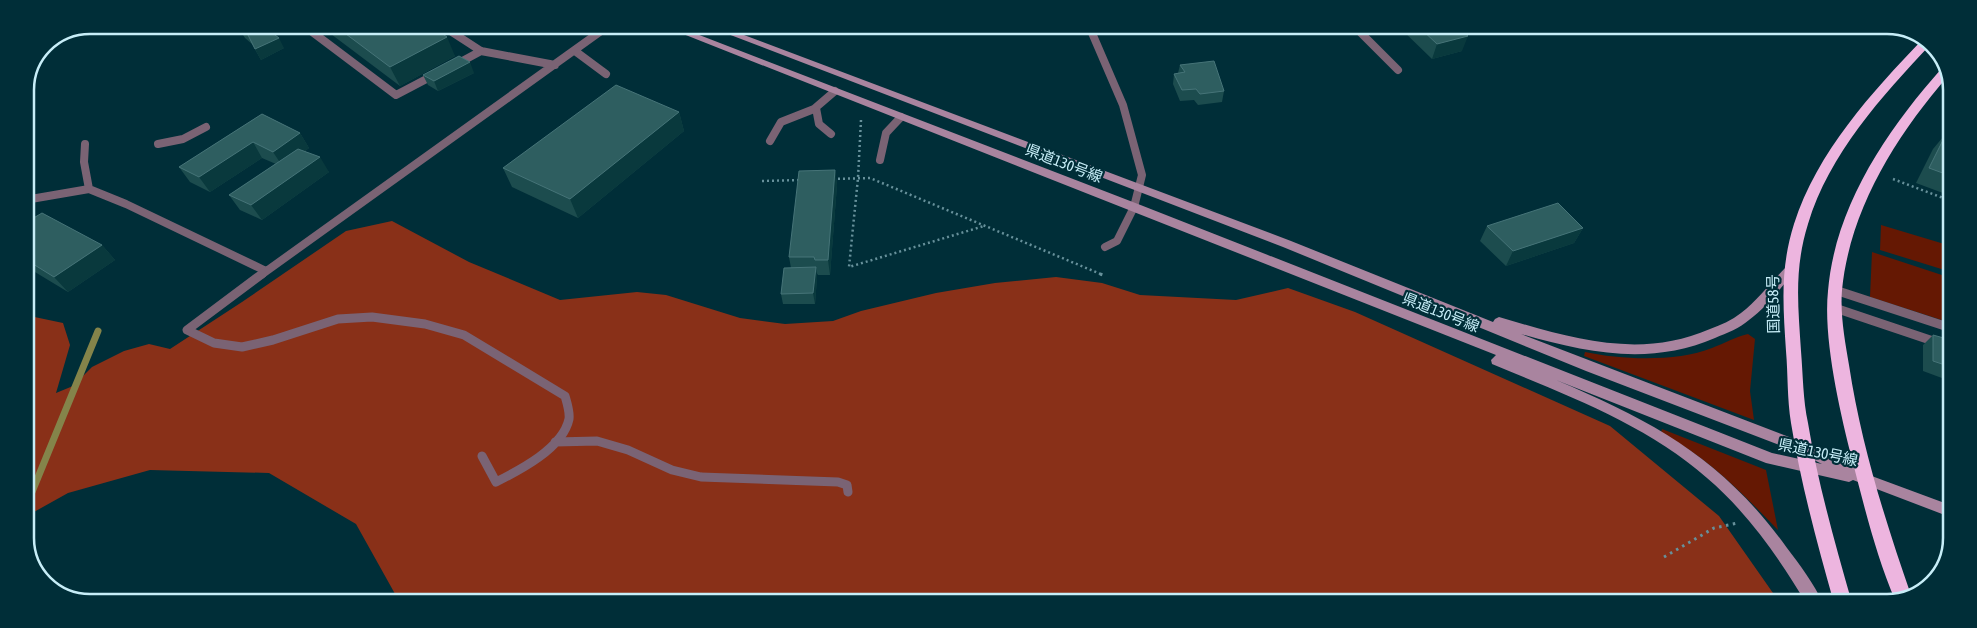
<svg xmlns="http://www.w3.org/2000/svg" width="1977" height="628" viewBox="0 0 1977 628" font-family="'Asap Condensed','Noto Sans JP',sans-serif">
<rect width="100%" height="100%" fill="#002e38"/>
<path fill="#651803" d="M1881 225 1951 246V272L1880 250Z
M1872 252 1951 278V323L1870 297Z
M1748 334 1755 339 1750 391 1754 420 1584 356 1585 352C1622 360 1677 362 1712 348 1725 343 1735 337 1748 334Z
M1662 429 1766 470 1778 530C1742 493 1708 457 1661 433Z"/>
<path fill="#893018" d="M392 221 469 262 560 300 637 292 666 295 740 318 785 324 833 321 861 311 936 293 995 283 1056 277 1102 283 1140 295 1236 300 1288 288 1355 312 1610 426 1719 516 1780 603 399 601 356 524 269 473 150 470 68 493 25 517V315L63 323 70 345 56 393 73 386 92 367 124 351 149 344 170 349 242 302 346 231Z"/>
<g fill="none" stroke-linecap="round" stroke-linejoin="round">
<path stroke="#84844a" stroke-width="7" d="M25 509 98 331"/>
<path stroke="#67919b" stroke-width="2.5" stroke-dasharray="2 3" stroke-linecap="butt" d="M861 120 858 178 849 267 984 226
M833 179 870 178 1103 275
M1893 179 1951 201
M762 181 802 180"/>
<path stroke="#67919b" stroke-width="3" stroke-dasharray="2.5 4.5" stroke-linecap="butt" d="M1100 274 1103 275
M1664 557 1714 528 1738 523"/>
<path stroke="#7a6374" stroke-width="8" d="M303 25 396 95 436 74
M441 25 481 51 555 65
M1089 26 1123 105 1142 175 1134 207 1117 241 1105 247
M1355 27 1398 70
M575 51 606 74
M455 65 481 51
M816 108 819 124 831 134
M770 141 781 122 814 109 835 91
M85 144 84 162 89 189
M158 144 183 139 206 127
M880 160 886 133 901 117
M25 200 89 189 126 204 266 271
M261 275 608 26"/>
<path stroke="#7a6374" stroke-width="9" d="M262 274 187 330 214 343 242 347 273 340 338 319 372 317 425 324 464 335 565 396C567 403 570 412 569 419 563 448 520 470 496 482L482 456
M1835 290 1951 328
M1835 308 1939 343
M555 442 597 441 628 450 672 470 701 477 838 482 847 485 848 492"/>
<path fill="#a9849f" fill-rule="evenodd" d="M663 26H676L1138 204 1772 453 1822 464 1800 453 1586 371 1283 247 707 26H720L1291 241 1493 322 1495 319 1499 317C1570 338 1639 360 1710 329 1721 325 1732 320 1741 313 1758 300 1771 282 1786 267H1794L1796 270 1794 273C1779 289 1767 307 1749 320 1740 328 1727 333 1715 338 1650 366 1587 353 1521 334L1810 445 1869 475 1950 505V517L1853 480 1849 482 1766 463 1556 380C1655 422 1723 459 1787 548 1800 565 1814 584 1823 603H1806C1779 558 1748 513 1707 478 1646 424 1566 395 1492 364L1491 360 1496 355Z"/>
<path fill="#edb5df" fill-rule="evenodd" d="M1923 39 1931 44C1882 96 1829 154 1808 224 1794 269 1798 305 1801 351 1803 375 1803 400 1808 423 1818 484 1835 543 1852 603H1834C1817 543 1801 484 1791 423 1787 399 1788 374 1786 351 1783 305 1780 268 1794 224 1817 152 1872 92 1923 39Z
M1942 68H1945L1948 76C1896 136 1850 209 1842 290 1840 315 1845 341 1849 365 1861 444 1885 520 1911 595L1895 600C1876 555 1864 506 1852 459 1840 412 1823 339 1828 291 1835 206 1887 130 1942 68Z"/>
</g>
<path fill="#1c4c4e" d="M319 25H430L455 56 400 86Z
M238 27 284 48 261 60 252 44 245 38Z
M1399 27H1457L1462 51 1432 59Z
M1180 65 1224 91 1222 102 1198 105 1194 100 1180 101 1173 84 1174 74 1178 73Z
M474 73 438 91 428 85 423 75Z
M679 112 684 131 578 218 512 187 503 168Z
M262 114 300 133 309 148 305 151 329 172 262 220 240 210 229 195 276 164 262 158 210 192 190 182 179 167Z
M1952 121 1951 196 1916 183 1933 149 1943 137 1942 136 1948 125Z
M835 170 837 185 830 275H818L816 272 817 278 815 304H783L781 294 791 268 789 257Z
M1951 212V244L1946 236V217Z
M25 223 102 245 115 260 68 292 25 266Z
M1487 226 1583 228 1574 243 1506 266 1480 241Z
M1933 335 1951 340 1950 381 1923 371V345Z"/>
<path fill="#09393d" d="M1468 36 1462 51 1432 59 1437 44Z
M447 37 455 56 400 86 390 67Z
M279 38 284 48 261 60 255 49Z
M470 62 474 73 438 91 434 81Z
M679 112 684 131 578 218 570 199Z
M300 133 309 148 283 167 273 152Z
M253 142 262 158 210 192 199 177Z
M320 157 329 172 262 220 251 205Z
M835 170 837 185 830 275 828 260Z
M1583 228 1574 243 1506 266 1513 251Z
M102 245 115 260 68 292 54 277Z
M816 267 817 278 815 304 813 293Z"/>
<path fill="#2e5e60" stroke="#467478" d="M243 25H262L279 38 255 49 248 35 238 27Z
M334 25H430L447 37 390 67Z
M1419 27H1457L1468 36 1437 44Z
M459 56 470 62 434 81 423 75Z
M1214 61 1224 91 1200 94 1196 89 1182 90 1174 74 1185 72 1180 65Z
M616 85 679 112 570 199 503 168Z
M262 114 300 133 273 152 253 142 199 177 179 167Z
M1952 129 1951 176 1929 168 1946 134Z
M298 149 320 157 251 205 229 195Z
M835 170 828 260H815L814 257H789L799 171Z
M1558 203 1583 228 1513 251 1487 226Z
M42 213 102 245 54 277 25 259V223Z
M816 267 813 293 781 294 784 268Z
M1933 335 1951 340V367L1933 361Z"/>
<g text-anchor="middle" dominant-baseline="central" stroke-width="4.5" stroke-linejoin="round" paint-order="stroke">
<g font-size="15" fill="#c7eef8" stroke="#002e38">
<text transform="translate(1064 163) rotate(21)">県道130号線</text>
<text transform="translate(1773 304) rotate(-91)">国道58号</text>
<text transform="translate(1441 312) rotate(22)">県道130号線</text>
<text transform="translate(1818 452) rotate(12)">県道130号線</text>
</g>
</g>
<path d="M0 0H1977V628H0ZM90 34H1887A56 56 0 0 1 1943 90V538A56 56 0 0 1 1887 594H90A56 56 0 0 1 34 538V90A56 56 0 0 1 90 34Z" fill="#002e38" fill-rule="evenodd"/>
<path fill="none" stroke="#c7eef8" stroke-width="2.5" d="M90 34H1887A56 56 0 0 1 1943 90V538A56 56 0 0 1 1887 594H90A56 56 0 0 1 34 538V90A56 56 0 0 1 90 34Z"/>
</svg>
